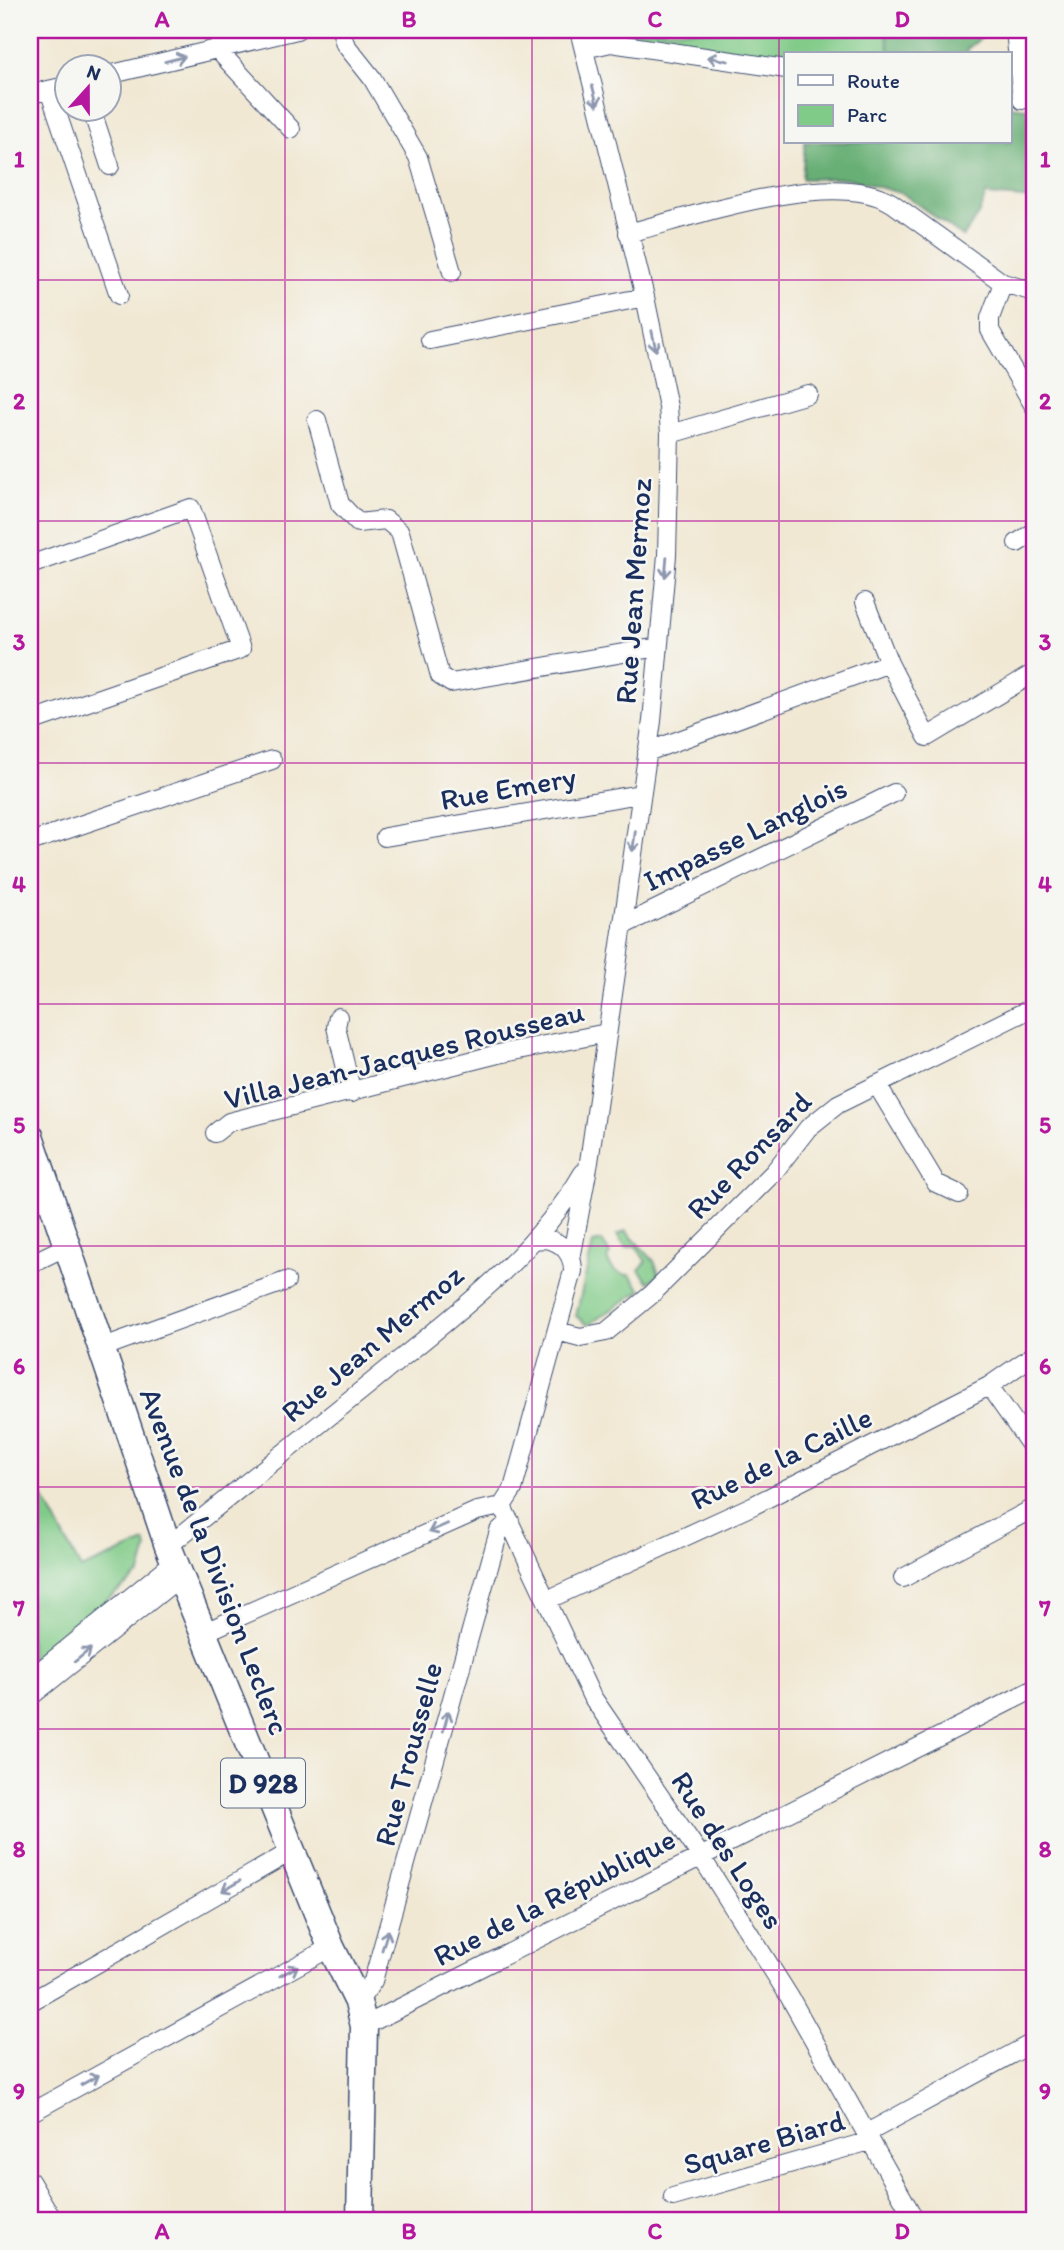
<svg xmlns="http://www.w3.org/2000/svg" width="1064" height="2250" viewBox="0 0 1064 2250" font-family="Itim,sans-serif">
<rect width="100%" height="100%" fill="#f6f6f2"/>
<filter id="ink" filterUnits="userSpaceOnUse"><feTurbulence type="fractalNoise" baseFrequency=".0143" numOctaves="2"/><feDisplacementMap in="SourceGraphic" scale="14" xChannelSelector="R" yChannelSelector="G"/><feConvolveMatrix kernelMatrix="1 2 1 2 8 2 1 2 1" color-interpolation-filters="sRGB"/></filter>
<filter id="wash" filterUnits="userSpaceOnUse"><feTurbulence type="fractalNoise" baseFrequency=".00686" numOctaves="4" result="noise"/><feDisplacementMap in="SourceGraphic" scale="28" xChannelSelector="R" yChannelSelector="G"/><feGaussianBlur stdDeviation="1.57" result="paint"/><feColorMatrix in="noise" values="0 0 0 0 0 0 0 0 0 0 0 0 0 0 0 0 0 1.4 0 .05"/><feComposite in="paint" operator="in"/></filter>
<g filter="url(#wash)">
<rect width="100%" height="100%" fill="#f1e8d3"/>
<path fill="#81cb88" stroke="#4e7d73" stroke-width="2" d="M607 30H886L890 54H786V57L621 36Z
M626 1231 654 1261 659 1274 649 1282 639 1270 646 1262 636 1246 626 1248 617 1235Z
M602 1241 610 1254 607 1259C611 1270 619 1275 630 1275L641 1290 588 1325 576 1316 593 1243Z
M30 1472 81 1569 145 1542 147 1548 140 1574 30 1660Z"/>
<path fill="#68af74" stroke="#426f69" stroke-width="2" d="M886 30H985L981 38 967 49 968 54H890Z
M1010 106 1034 109V199L986 195 978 215 963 237 903 194 847 178 802 179 805 142H1010Z"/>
</g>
<g filter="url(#ink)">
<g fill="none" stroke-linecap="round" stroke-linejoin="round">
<g stroke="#3b4b70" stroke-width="20">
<path id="street" d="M341 30 345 44 372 78 418 157 452 272
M1015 30 1022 100
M217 49 291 129
M584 49 611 43 786 69
M108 75 297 30
M49 90 119 295
M30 94 66 86
M91 108 110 166
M628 233C693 217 833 167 892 203L1003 283 1034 292
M1003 283 990 318V330L1034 406
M430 340 645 297
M317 420 340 504 358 523 386 520 400 532 440 676 451 683 658 647
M670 434 808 394
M1017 543 1034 532
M30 565 191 508 241 649 30 722
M889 663 927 737 1034 673
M647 752 889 663 865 602
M385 837 640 794
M30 842 272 760
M622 926 894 793
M338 1017 336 1027 352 1093
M877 1085 936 1183 959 1194
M215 1133 229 1122 498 1054 607 1033
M571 1259 589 1162 652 721 667 555 670 434 668 407 645 297 579 30
M30 1264 67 1246
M557 1331 580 1337 606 1332 651 1295 774 1172 808 1128 838 1104 1034 1007
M101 1348 286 1281
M989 1386 1034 1450
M502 1506 591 1695 700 1855 789 1996 915 2220
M502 1506 513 1489 573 1271C573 1249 555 1236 535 1240
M168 1546C236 1491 304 1436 372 1382 448 1320 533 1259 583 1173
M903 1578 1034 1508
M547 1600 754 1505 989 1386 1034 1355
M203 1633 477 1511 502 1506
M30 1679 174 1562
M30 1697 180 1577
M30 2002 290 1852
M358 2002 373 1981 499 1531 510 1521
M364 2026 1034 1689
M30 2113 331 1947
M867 2133 1034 2042
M30 2181 53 2220
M673 2197 870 2141"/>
</g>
<g stroke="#3b4b70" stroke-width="29">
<path id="primary" d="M30 1136 168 1546 331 1947 358 2002 364 2026 360 2220"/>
</g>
<use href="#street" stroke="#fff" stroke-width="18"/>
<use href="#primary" stroke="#fff" stroke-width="26"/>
</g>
<defs><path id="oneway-shaft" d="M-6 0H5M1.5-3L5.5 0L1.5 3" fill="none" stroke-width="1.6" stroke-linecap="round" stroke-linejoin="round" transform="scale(1.75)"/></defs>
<g stroke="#8d97ae">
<use href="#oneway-shaft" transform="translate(175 59) rotate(-14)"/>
<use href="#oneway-shaft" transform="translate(718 59) rotate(-169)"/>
<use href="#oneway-shaft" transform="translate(595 96) rotate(76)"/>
<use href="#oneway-shaft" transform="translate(654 341) rotate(78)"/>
<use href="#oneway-shaft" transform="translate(666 567) rotate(95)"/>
<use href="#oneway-shaft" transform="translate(634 841) rotate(98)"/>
<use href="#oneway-shaft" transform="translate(438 1528) rotate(156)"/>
<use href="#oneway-shaft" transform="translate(83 1655) rotate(-39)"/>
<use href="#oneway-shaft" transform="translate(446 1721) rotate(-75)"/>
<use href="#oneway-shaft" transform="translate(231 1886) rotate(150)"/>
<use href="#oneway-shaft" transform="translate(385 1940) rotate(-73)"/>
<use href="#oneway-shaft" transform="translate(289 1971) rotate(-29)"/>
<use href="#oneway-shaft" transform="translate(90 2080) rotate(-29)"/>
</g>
</g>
<path fill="none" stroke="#b5179e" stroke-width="2" stroke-opacity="0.55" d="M285 30V2220M532 30V2220M779 30V2220M30 280H1034M30 521H1034M30 763H1034M30 1004H1034M30 1246H1034M30 1487H1034M30 1729H1034M30 1970H1034"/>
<g text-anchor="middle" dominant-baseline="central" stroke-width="5" stroke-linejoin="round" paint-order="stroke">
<rect fill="#f6f6f2" stroke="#5d6b8a" stroke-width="2" x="221" y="1758.5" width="84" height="49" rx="5"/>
<g font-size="28" font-weight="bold" fill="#1b2f5e">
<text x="263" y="1783">D 928</text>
</g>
<g font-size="30" fill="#1b2f5e" stroke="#f6f6f2">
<text transform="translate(633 591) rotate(-86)">Rue Jean Mermoz</text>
<text transform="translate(508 788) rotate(-10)">Rue Emery</text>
<text transform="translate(745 834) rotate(-26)">Impasse Langlois</text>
<text transform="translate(404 1055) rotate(-14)">Villa Jean-Jacques Rousseau</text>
<text transform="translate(749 1155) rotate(-46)">Rue Ronsard</text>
<text transform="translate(372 1343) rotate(-40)">Rue Jean Mermoz</text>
<text transform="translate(781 1458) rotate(-26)">Rue de la Caille</text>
<text transform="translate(215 1561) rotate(69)">Avenue de la Division Leclerc</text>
<text transform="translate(408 1754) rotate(-75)">Rue Trousselle</text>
<text transform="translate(728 1850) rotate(57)">Rue des Loges</text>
<text transform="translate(554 1897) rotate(-27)">Rue de la République</text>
<text transform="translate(764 2142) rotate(-16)">Square Biard</text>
</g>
</g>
<rect width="1064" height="2250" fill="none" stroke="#f6f6f2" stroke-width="77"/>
<rect x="784" y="52" width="228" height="91" fill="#f6f6f2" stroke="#9ea6b7" stroke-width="2"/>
<rect x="798" y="75" width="35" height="10" fill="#ffffff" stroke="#9ea6b7" stroke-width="2"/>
<text x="847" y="88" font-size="21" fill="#1b2f5e">Route</text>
<rect x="798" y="105" width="35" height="21" fill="#81cb88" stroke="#9ea6b7" stroke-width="2"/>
<text x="847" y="122" font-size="21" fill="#1b2f5e">Parc</text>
<g transform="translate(88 88) rotate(21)"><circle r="33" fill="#f6f6f2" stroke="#9ea6b7" stroke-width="2"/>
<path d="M0-5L12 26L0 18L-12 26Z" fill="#b5179e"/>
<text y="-10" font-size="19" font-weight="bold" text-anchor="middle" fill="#1b2f5e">N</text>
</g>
<rect x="38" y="38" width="988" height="2174" fill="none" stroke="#b5179e" stroke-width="2.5"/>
<g font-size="23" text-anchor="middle" font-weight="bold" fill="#b5179e">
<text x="162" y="27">A</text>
<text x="409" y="27">B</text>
<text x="655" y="27">C</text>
<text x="902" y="27">D</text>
<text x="19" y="167">1</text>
<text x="1045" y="167">1</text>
<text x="19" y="409">2</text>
<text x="1045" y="409">2</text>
<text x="19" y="650">3</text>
<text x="1045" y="650">3</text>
<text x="19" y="892">4</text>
<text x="1045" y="892">4</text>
<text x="19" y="1133">5</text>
<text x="1045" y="1133">5</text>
<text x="19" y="1374">6</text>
<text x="1045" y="1374">6</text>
<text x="19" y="1616">7</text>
<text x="1045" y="1616">7</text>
<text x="19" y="1857">8</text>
<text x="1045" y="1857">8</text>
<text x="19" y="2099">9</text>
<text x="1045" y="2099">9</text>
<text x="162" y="2239">A</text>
<text x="409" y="2239">B</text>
<text x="655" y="2239">C</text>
<text x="902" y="2239">D</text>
</g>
</svg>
